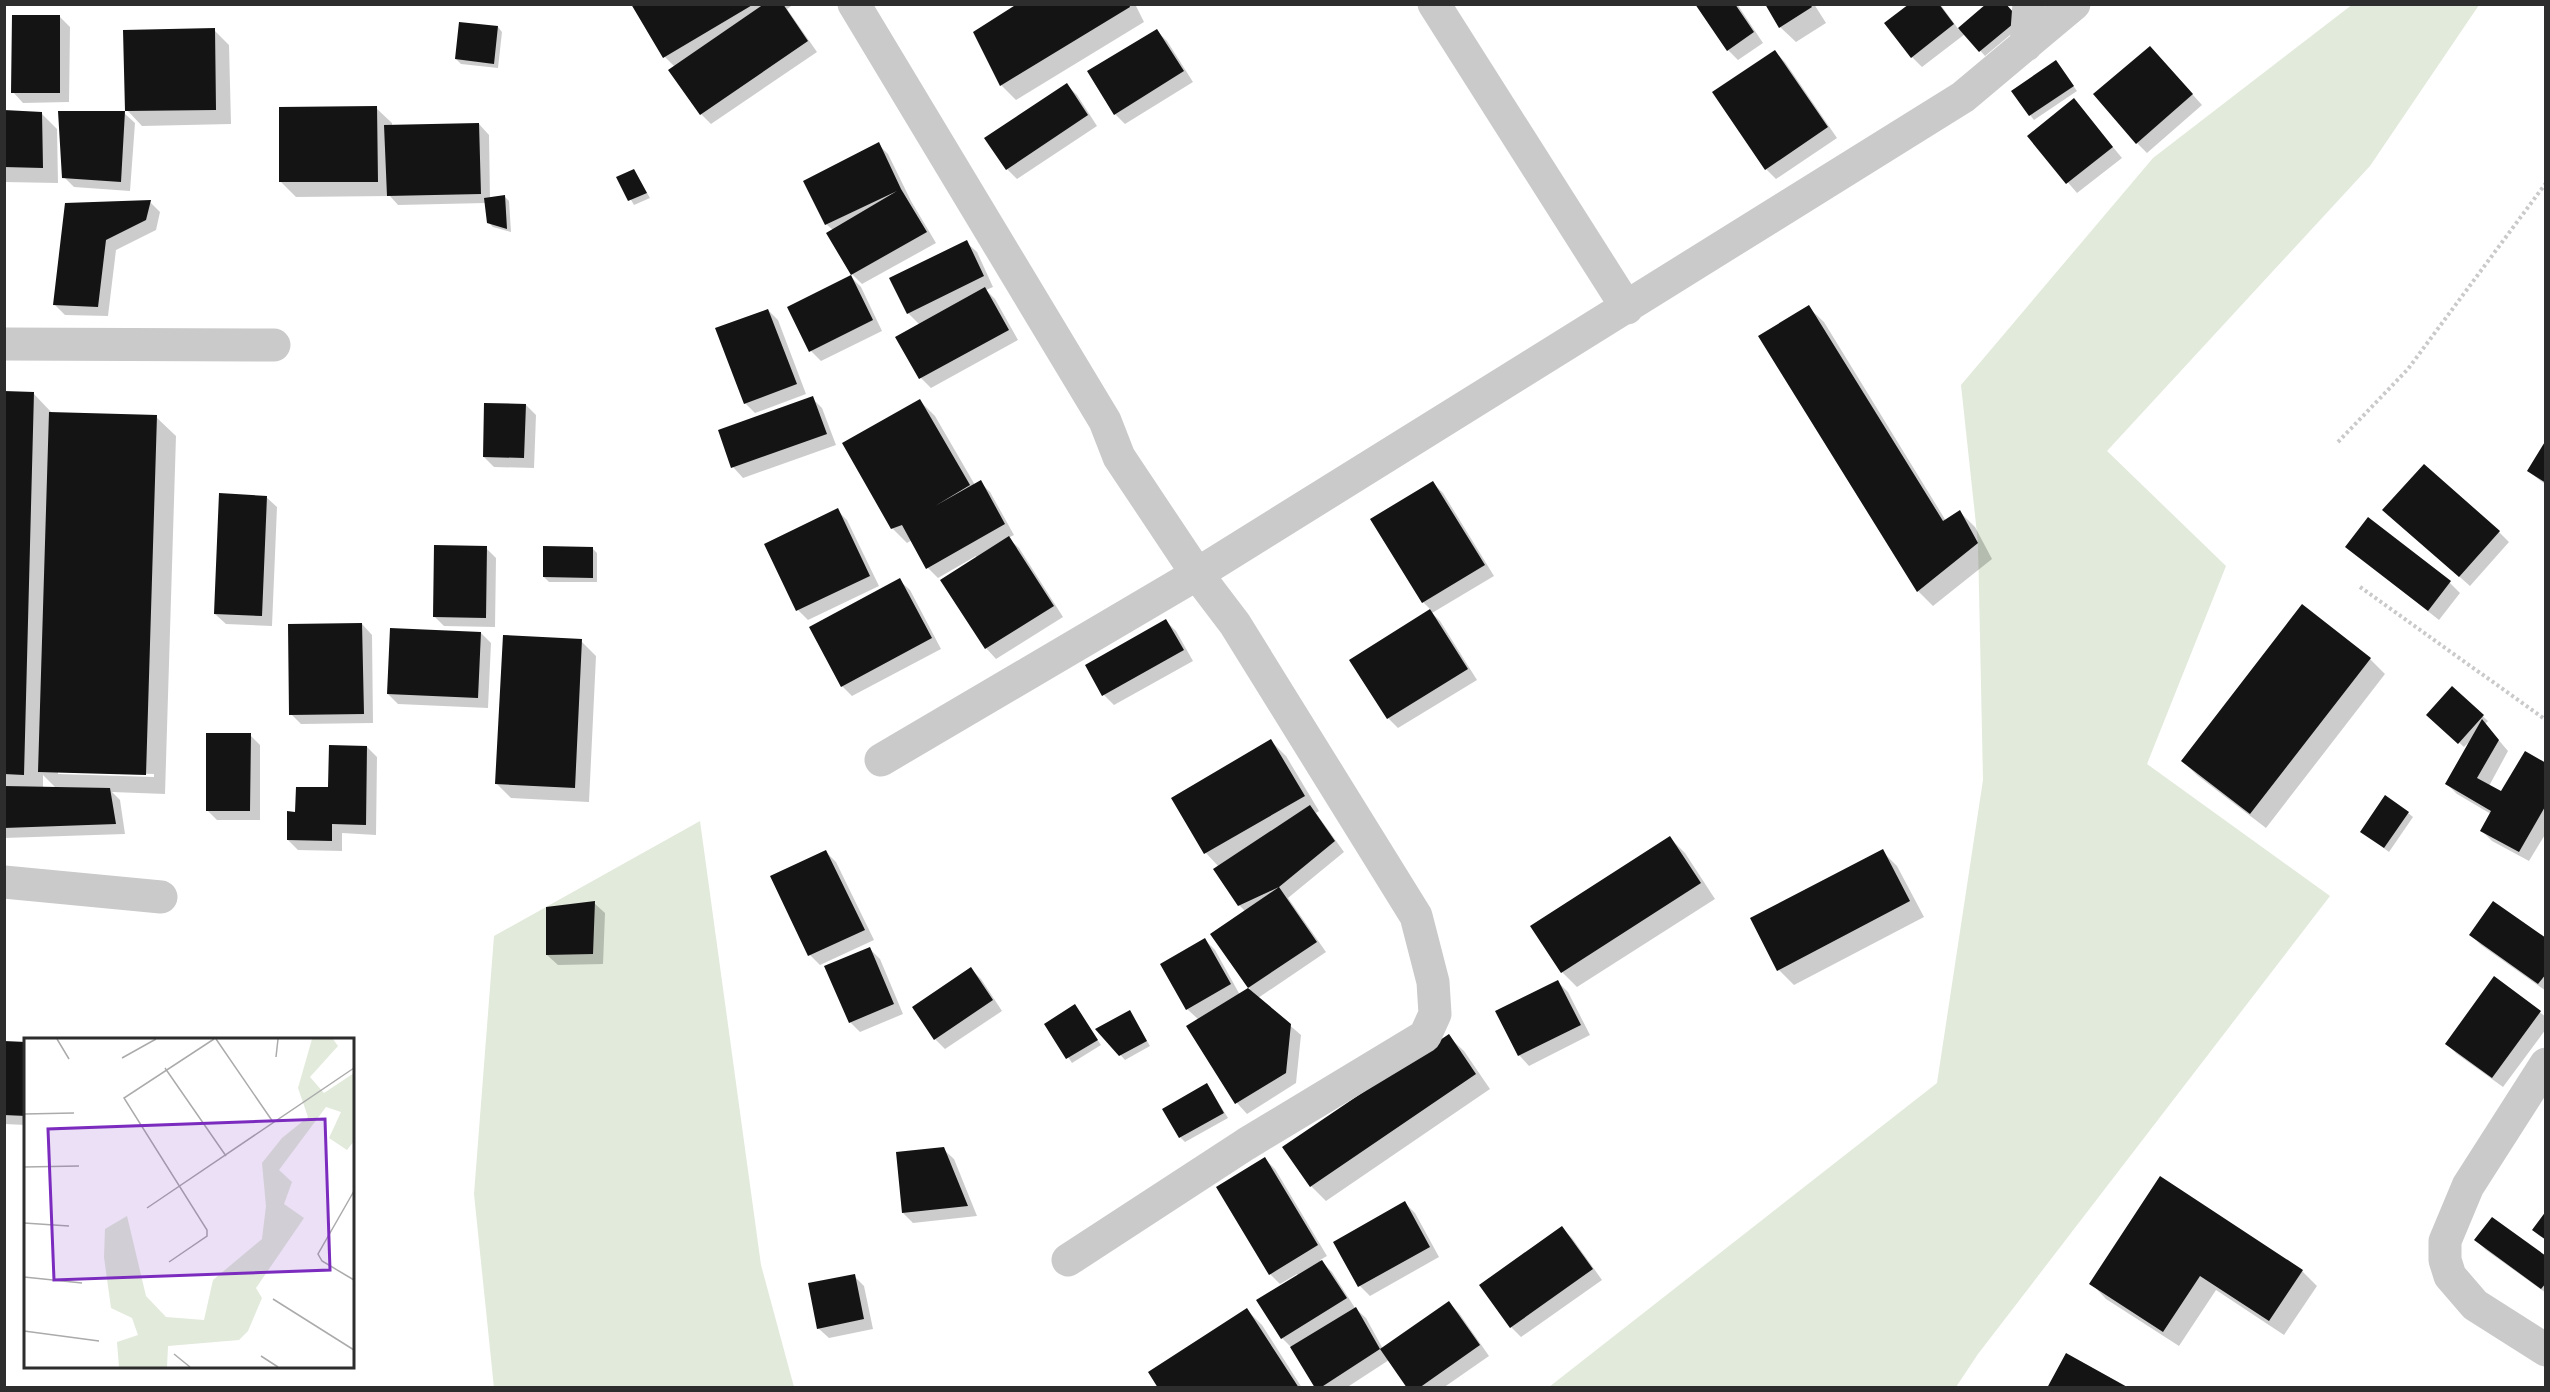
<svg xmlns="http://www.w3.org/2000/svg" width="2550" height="1392" viewBox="0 0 2550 1392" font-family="'Public Sans',sans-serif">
<rect width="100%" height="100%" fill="#fff"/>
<path fill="#e2eadb" d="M2353 4 2479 5 2370 166 2107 451 2226 566 2147 764 2330 896 1978 1354 1956 1387H1549L1937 1083 1983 780 1978 543 1961 385 2153 158Z
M700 821 761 1265 794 1387 494 1388 474 1194 494 936Z"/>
<path fill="#0003" fill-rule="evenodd" d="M633 4H794L787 9 817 52 711 124 701 114 675 67 665 57Z
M1020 4H1135L1144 22 1016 100 1001 85Z
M1697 4H1737L1763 43 1738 60 1728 50Z
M1767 4H1814L1826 23 1796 42 1780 27Z
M1911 4H1940L1959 30 1989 4 2022 25 1985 56 1965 34 1922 67 1912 57Z
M60 17 70 27 69 102 23 103 13 92Z
M498 27 502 32 498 68 461 64 456 59Z
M214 30 229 45 231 124 142 126 127 110Z
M1157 31 1167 41 1193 82 1125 124 1115 114Z
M1775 52 1785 62 1837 138 1776 179 1766 169Z
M2160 58 2202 105 2147 153 2137 143Z
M2056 62 2077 91 2034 120 2030 115Z
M1067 85 1077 95 1097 126 1017 179 1007 169Z
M2074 100 2122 158 2077 193 2029 137Z
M376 108 392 123V126L479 124 489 135 490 199 505 197 509 201 511 232 493 227 488 222 486 203 398 205 390 196 296 197 281 182Z
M4 111 42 114 57 129 58 183 4 182Z
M124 113 135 123 130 191 74 187 64 177Z
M878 144 888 154 911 201 936 243 862 284 852 274 833 230 826 224Z
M634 170 650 198 634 205 618 178Z
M150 202 160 212 156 230 116 250 108 316 65 315 55 305 66 205Z
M966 242 977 252 993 287 986 290 995 299 1018 340 931 388 921 378 897 337 920 325 908 313Z
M851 277 861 287 882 331 821 361 811 351Z
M1808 307 1824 322 1946 521 1960 512 1975 527 1992 559 1933 606 1918 591 1761 336Z
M768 310 778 320 806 394 755 413 745 403Z
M4 393H33L53 414 156 417 176 436 165 794 112 792 120 800 125 834 4 838ZM58 771 154 774V777L58 774ZM43 775 57 789H43Z
M812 398 822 408 836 445 743 478 733 467Z
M920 401 935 416 975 485 980 482 990 492 1014 535 1008 538 1019 548 1063 617 996 659 986 648 976 556 938 578 928 568 912 540 907 543 892 528Z
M526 405 536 415 534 468 494 467 484 457Z
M2546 443V485L2528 471Z
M1433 483 1443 493 1494 576 1432 613 1440 621 1477 680 1398 728 1388 718 1351 661 1431 610 1423 602Z
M266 497 277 507 272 626 226 624 215 614Z
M837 510 847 520 879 586 808 620 798 610Z
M2395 520 2499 532 2509 542 2470 586Z
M2347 547 2450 583 2460 593 2439 620Z
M486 548 496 558 495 627 444 626 434 616Z
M592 548 597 553V582H549L544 577Z
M899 580 910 590 941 649 852 696 842 686Z
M2302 607 2370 659 2385 674 2266 828 2198 776 2182 761Z
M1166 621 1176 631 1193 661 1114 705 1104 695Z
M362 624 372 635 373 723 301 724 291 714Z
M481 633 491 643 488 708 398 704 388 694Z
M581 641 596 656 589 802 511 798 496 783Z
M2453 689 2488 721 2485 724 2508 751 2489 786 2502 793 2546 764V833L2529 861 2492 841 2482 831 2491 814 2457 794 2447 784 2470 741 2464 747 2429 715Z
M250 735 260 745V820H217L207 810Z
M1271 741 1286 756 1319 811 1316 813 1344 852 1288 898 1326 952 1258 998 1301 1035 1296 1083 1247 1114 1237 1103 1188 1026 1199 1020 1187 1009 1205 940 1215 950 1240 995 1250 989 1213 934 1246 912 1239 905 1219 867 1206 853 1174 798Z
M367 747 377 757 376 835 342 833V851L298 850 288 840 297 813 330 789Z
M2408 813 2413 817 2389 852 2362 832Z
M1669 837 1685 853 1715 899 1577 987 1562 972Z
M1882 851 1897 866 1924 917 1794 985 1779 970Z
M826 852 836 862 874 940 820 965 810 955 772 877Z
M594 903 605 913 603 964 558 965 547 955Z
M2471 935 2546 940V991L2481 945Z
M870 949 880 959 903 1014 860 1032 850 1022Z
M971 969 981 979 1002 1011 945 1049 935 1039Z
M2494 978 2546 1017V1029L2503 1087 2457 1054 2447 1044Z
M1558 982 1568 992 1590 1035 1529 1066 1519 1055 1497 1012Z
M1075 1006 1101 1045 1072 1063 1046 1024Z
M1130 1012 1150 1046 1125 1060 1097 1029Z
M1448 1036 1464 1051 1490 1089 1326 1201 1311 1186Z
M4 1043 26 1044V1125L4 1124Z
M1207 1084 1228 1118 1185 1142 1180 1137Z
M943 1149 954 1159 977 1216 913 1223 903 1213Z
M1265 1159 1275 1169 1327 1256 1320 1260 1332 1272 1355 1308 1366 1318 1383 1349 1449 1303 1459 1313 1489 1356 1443 1388H1408L1389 1360 1346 1388H1317L1291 1347 1282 1338 1298 1276 1297 1274 1280 1284 1270 1274Z
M2160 1178 2302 1271 2317 1286 2284 1335 2216 1290 2179 1346 2106 1299 2091 1283Z
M1405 1203 1415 1213 1439 1257 1370 1296 1360 1286 1335 1242Z
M1562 1228 1572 1238 1602 1280 1521 1337 1511 1327Z
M2476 1240 2546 1258V1293L2486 1250Z
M854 1276 864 1286 873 1329 829 1338 818 1328Z
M1247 1310 1262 1325 1302 1388H1160Z"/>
<path fill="#141414" d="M631 4H754L663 58Z
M764 4H783L808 41 700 115 668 70Z
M1017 4H1129L1130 7 1000 86 973 32Z
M1695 4H1735L1754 32 1727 51Z
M1765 4H1810L1812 7 1779 28Z
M1909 4H1939L1954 24 1911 58 1884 23Z
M1986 4H2006L2019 19 1979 52 1958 28Z
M12 15H60V93H11Z
M459 22 498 26 494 64 455 59Z
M215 28 216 110 125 111 121 182 62 178 58 111H125L123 30Z
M1157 29 1184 71 1114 115 1087 71Z
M2150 46 2193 94 2136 144 2093 94Z
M1775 50 1828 127 1765 170 1712 92Z
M2056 60 2074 86 2029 116 2011 91Z
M1067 83 1088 115 1006 170 984 138Z
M2074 98 2113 147 2066 184 2027 136Z
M377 106 378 182H279V107Z
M4 110 42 112 43 168 4 167Z
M479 123 481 194 387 196 384 125Z
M879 142 901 189 927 232 851 275 826 233 897 191 825 225 803 181Z
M634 169 647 193 628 201 616 177Z
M505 195 507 229 487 223 484 198Z
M151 200 146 220 106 240 98 307 53 305 65 203Z
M967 240 984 276 907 314 889 278Z
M851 275 873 320 809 352 787 307Z
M985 287 1009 330 919 379 895 337Z
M1809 305 1943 521 1960 510 1978 543 1917 592 1758 336Z
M768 309 797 384 744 404 715 328Z
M4 391 34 392 24 775 4 774Z
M813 396 827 434 731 468 718 430Z
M920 399 970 485 935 506 981 480 1005 524 926 569 902 525 891 529 842 443Z
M484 403 526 404 524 458 483 457Z
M49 412 157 415 146 775 38 772Z
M2546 440V483L2527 471Z
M2424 464 2500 531 2459 577 2382 510Z
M1433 481 1485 565 1422 603 1370 519Z
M219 493 267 496 262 616 214 614Z
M838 508 870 576 796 611 764 544Z
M2368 517 2451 581 2428 611 2345 547Z
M1009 536 1054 606 985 649 940 580Z
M434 545 487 546 486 618 433 617Z
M543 546 593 547V578L543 577Z
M900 578 932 638 841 687 809 627Z
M2302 604 2371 658 2250 814 2181 761Z
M1430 609 1468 669 1387 719 1349 660Z
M1166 619 1184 650 1102 696 1085 665Z
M362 623 364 714 289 715 288 624Z
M390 628 481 632 478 698 387 694Z
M503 635 582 639 575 788 495 784Z
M2452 686 2484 715 2458 744 2426 715Z
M2482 719 2499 740 2477 778 2501 791 2525 751 2546 763V805L2519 852 2480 831 2491 811 2445 784Z
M206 733H251L250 811H206Z
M1271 739 1305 796 1204 854 1171 798Z
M329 745 367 746 366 825 332 824V841L287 840V811L295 812 296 787H328Z
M4 786 110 788 116 824 4 828Z
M2385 795 2409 812 2384 848 2360 832Z
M1310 805 1335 841 1279 887 1317 942 1248 988 1210 934 1279 887 1238 906 1213 869Z
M1670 836 1701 883 1561 973 1530 926Z
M1883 849 1910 901 1777 971 1750 918Z
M826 850 865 930 808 956 770 876Z
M595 901 593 954 546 955V907Z
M2493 901 2546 938V974L2538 984 2469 935Z
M1205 938 1231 984 1186 1010 1160 964Z
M870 947 894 1004 849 1023 824 966Z
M971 967 993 1000 934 1040 912 1007Z
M2494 976 2541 1011 2492 1078 2445 1044Z
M1558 980 1581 1025 1518 1056 1495 1011Z
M1248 988 1291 1024 1286 1073 1235 1104 1186 1026Z
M1075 1004 1098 1040 1066 1059 1044 1024Z
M1130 1010 1147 1041 1119 1056 1095 1029Z
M1449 1034 1476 1074 1310 1187 1282 1147Z
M4 1041 26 1042V1116L4 1115Z
M1207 1083 1224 1113 1179 1138 1162 1109Z
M944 1147 968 1206 902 1213 896 1152Z
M1265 1157 1318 1245 1269 1275 1216 1187Z
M2160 1176 2303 1270 2269 1321 2200 1276 2163 1332 2089 1284Z
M1405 1201 1430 1247 1358 1287 1333 1242Z
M2546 1211V1240L2532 1230Z
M2492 1217 2546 1256V1283L2541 1289 2474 1240Z
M1562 1226 1593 1269 1510 1328 1479 1285Z
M1322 1260 1347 1298 1281 1339 1256 1300Z
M855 1274 864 1319 817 1329 808 1283Z
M1449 1301 1480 1345 1419 1388H1407L1380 1349Z
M1356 1307 1380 1349 1320 1388H1315L1290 1347Z
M1247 1308 1299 1388H1158L1148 1372Z
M2066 1353 2129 1388H2047Z"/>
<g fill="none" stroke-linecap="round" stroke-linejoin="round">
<path stroke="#cacaca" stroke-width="4" stroke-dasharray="3 3" stroke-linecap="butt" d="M2338 442 2408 369 2546 183
M2360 587 2546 720"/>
<path stroke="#cacaca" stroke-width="33" d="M854 4 1105 421 1119 457 1197 574 1235 624 1416 916 1433 982 1435 1014 1425 1036 1246 1144 1068 1260
M1434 4 1627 308
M2026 45 2029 4
M4 344 274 345
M881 760 1197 574 1963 97 2074 4
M4 882 161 897
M2546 1064 2468 1186 2445 1241V1260L2450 1276 2475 1305 2546 1350"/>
</g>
<g transform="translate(24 1038)">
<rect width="330" height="330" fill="#fff"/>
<path d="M288 1H309L314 8 286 39 300 55 330 35V103L323 112 305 100 317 74 302 69 255 132 268 144 260 166 280 180 232 250 238 260 224 293 215 302 144 308 143 329H95L93 304 114 297 108 280 87 270 80 219 81 191 103 178 122 258 142 279 180 282 189 242 238 201 242 168 238 125 258 100 284 79 274 50Z" fill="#e2eadb"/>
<path fill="none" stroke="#ababab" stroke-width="1.5" d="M33 1 45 21M192 1 249 84M252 19 254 1M98 20 132 1M141 30 202 118M0 76 50 75M0 129 55 128M330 153 294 216 298 223 330 242M123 170 330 30M0 185 45 188M145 224 183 198V192L100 60 190 1M0 239 58 245M249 261 330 312M0 293 75 303M150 316 166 329M237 318 254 329"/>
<path fill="#7b2cbf" fill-opacity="0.15" stroke="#7b2cbf" stroke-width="3" d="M301 81 306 232 30 242 24 91Z"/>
<rect width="330" height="330" fill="none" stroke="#2d2d2d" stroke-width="3"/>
</g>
<rect width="2550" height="1392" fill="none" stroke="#2d2d2d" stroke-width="12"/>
</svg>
